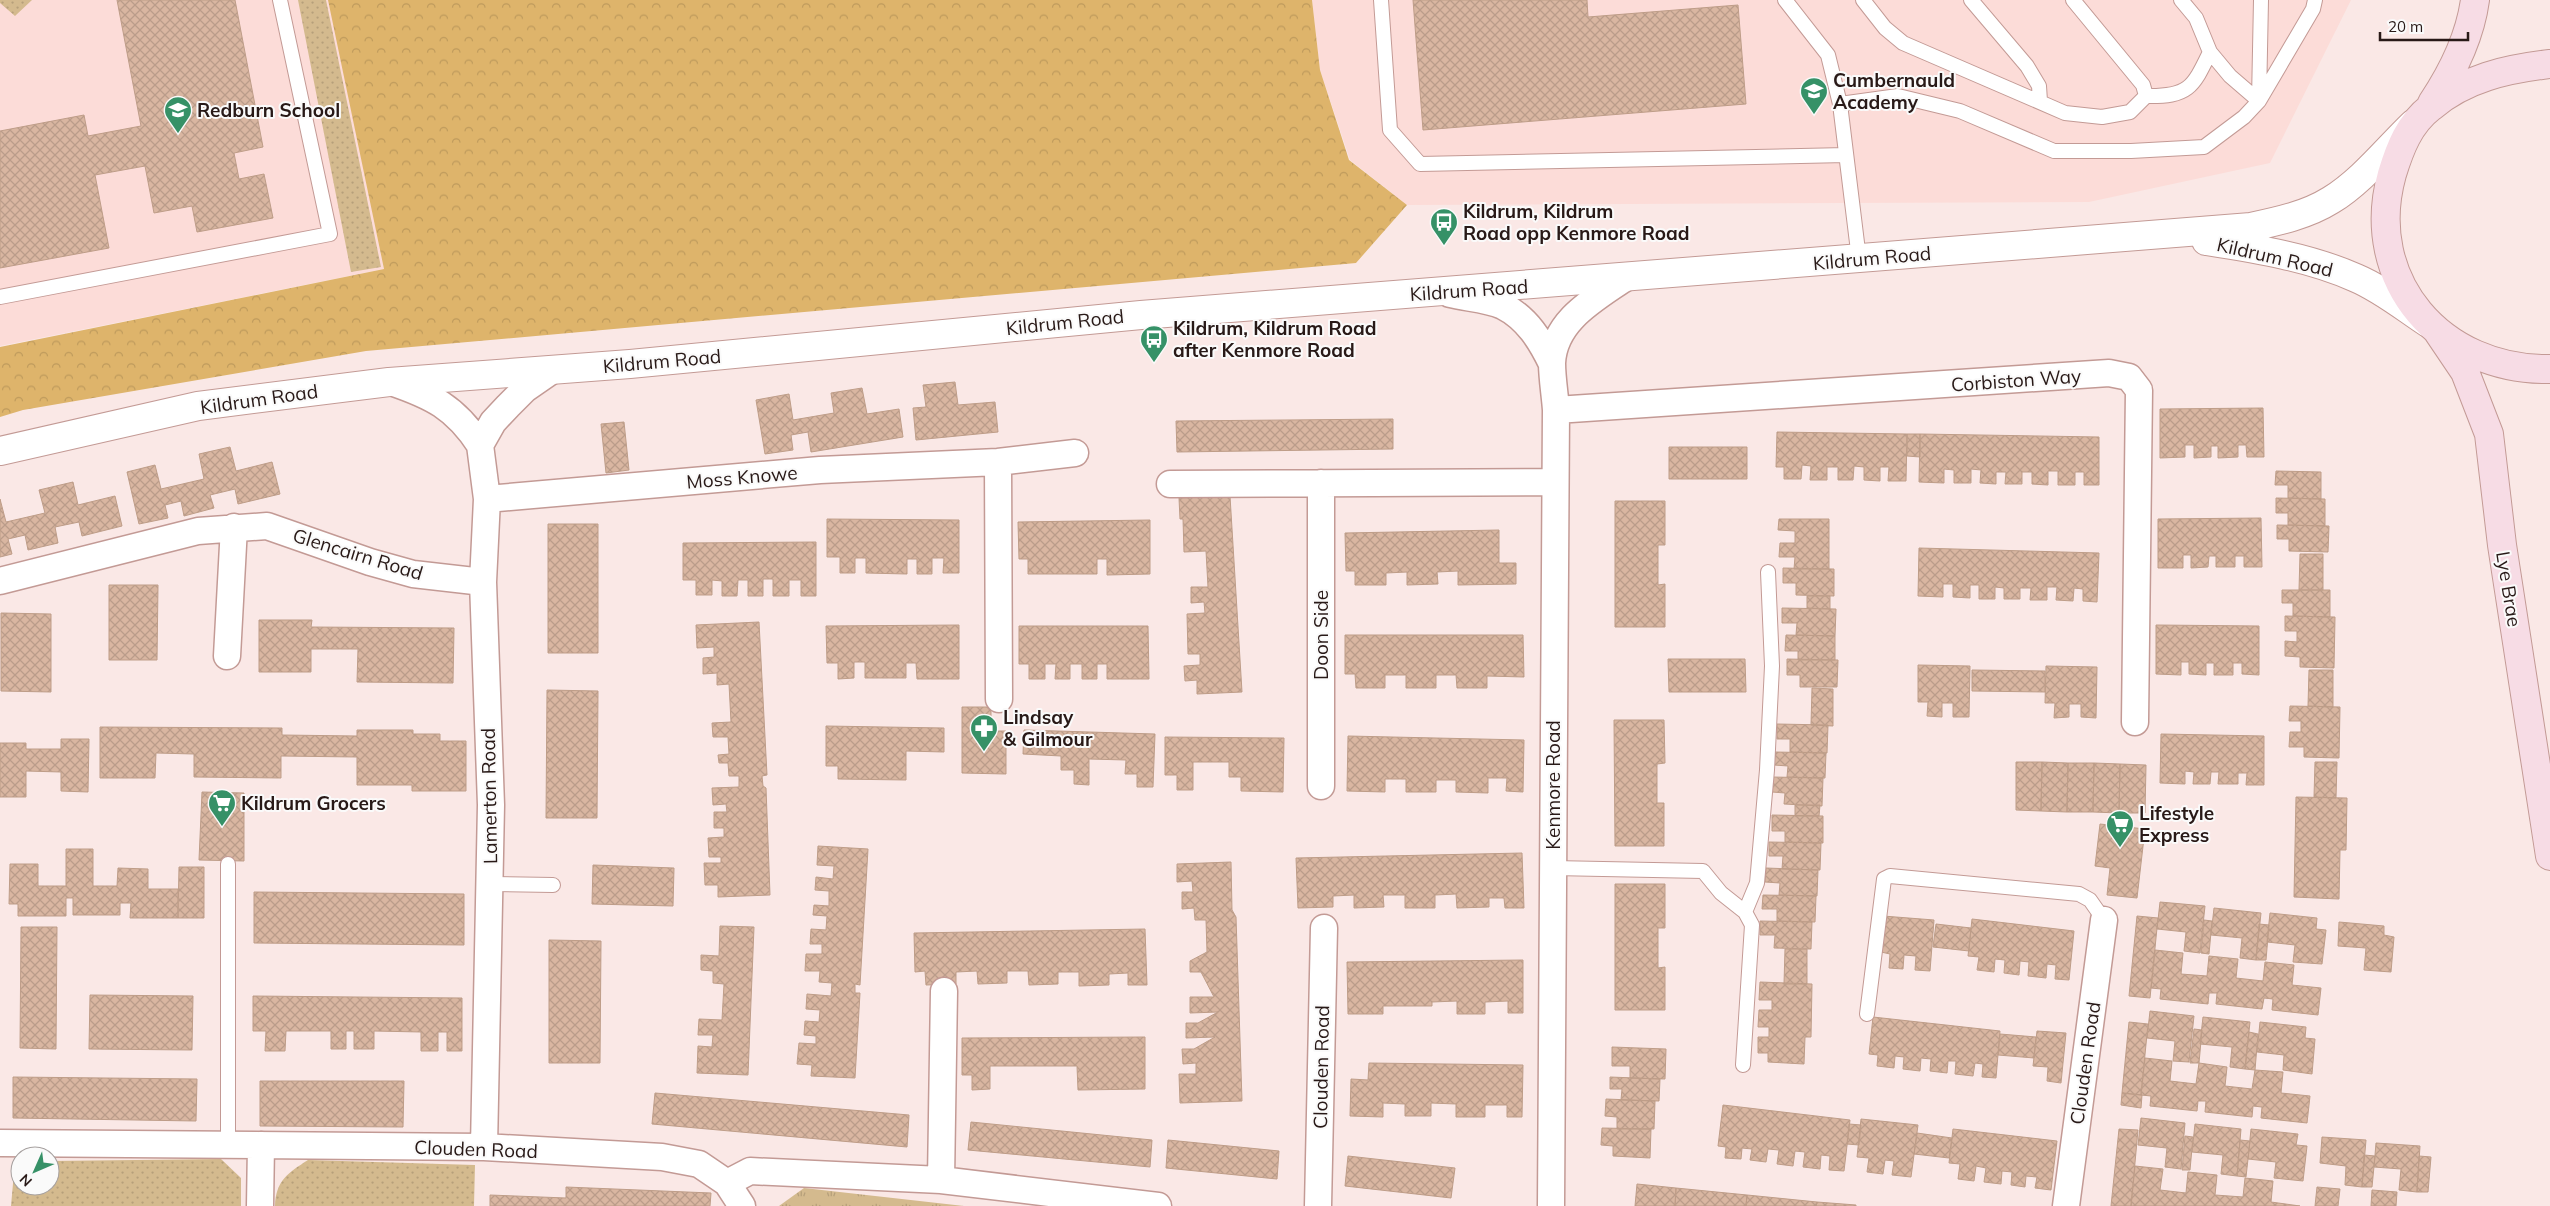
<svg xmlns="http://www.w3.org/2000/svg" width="2550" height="1206" viewBox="0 0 2550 1206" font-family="Mulish,sans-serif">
<defs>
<pattern id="grass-dots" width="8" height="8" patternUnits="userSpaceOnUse" patternTransform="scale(1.25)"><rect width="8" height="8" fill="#d4ba8e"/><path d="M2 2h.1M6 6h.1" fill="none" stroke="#b69f7a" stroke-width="1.8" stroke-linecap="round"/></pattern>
<pattern id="forest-crowns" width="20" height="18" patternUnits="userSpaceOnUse" patternTransform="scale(1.25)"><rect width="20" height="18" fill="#deb46b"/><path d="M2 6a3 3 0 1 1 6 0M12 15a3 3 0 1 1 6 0" fill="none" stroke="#be9a5c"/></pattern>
<pattern id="park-tufts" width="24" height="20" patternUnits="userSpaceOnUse" patternTransform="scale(1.25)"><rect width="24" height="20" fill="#d4ba8e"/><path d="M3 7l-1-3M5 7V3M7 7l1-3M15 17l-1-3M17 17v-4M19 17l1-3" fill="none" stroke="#b69f7a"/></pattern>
<pattern id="building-cross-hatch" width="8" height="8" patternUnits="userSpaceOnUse" patternTransform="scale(1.25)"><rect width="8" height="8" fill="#d9b6a1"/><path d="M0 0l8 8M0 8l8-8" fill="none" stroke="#ba9c8a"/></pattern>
</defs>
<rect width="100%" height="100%" fill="#fae8e6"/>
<path fill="#fcdcd8" d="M0 0H329L384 269 0 346Z
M1312 0H2351L2270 163 2089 202 1407 205 1350 160 1320 70Z"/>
<path fill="url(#grass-dots)" d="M0 0H32L15 16 0 3Z
M298 0H326L381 267 351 272Z
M221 1159 241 1178V1206H11L15 1161H20V1186H50V1161Z
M308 1160 475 1165 474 1206H275C276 1180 288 1173 308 1160Z"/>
<path fill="url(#forest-crowns)" d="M328 0H1312L1320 70 1349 160 1407 205 1356 263 366 351 23 410 0 417V347L384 269Z"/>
<path fill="url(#park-tufts)" d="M804 1188 964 1206H779Z"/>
<path fill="url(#building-cross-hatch)" stroke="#be9d88" d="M117 0H235L263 147 234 153 239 179 264 174 273 218 197 232 192 206 154 213 145 166 95 175 109 248 0 268V131L84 115 88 136 141 126Z
M1413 0H1587L1588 17 1738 5 1746 104 1423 130Z
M955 382 958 405 995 402 998 432 916 440 913 408 926 407 923 385Z
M862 388 867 414 899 409 903 437 811 452 808 432 791 435 793 450 765 454 756 400 789 394 793 420 834 413 831 393Z
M2263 408 2264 457H2247L2246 445H2238V457L2218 458V446H2211V457L2194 458V445H2185V457L2160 458V409Z
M1393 419V449L1177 452 1176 421Z
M624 422 629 470 606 473 601 424Z
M1777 432 1907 434 1906 481H1888L1889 467H1880V481L1864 480V467L1854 466 1853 480H1838V467H1827V480H1810L1811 466 1802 465 1801 479H1784V467H1776Z
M1907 434H1920V457L1907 456Z
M1920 434 2099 437V485H2084V472H2075V485H2058V471H2048V485L2032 484V472H2022V484H2005L2006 472H1996V484L1980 483 1981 470 1971 469V483H1954V470L1944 469V483L1919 482Z
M230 447 236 471 272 462 280 494 238 504 235 489 210 495 214 508 184 516 181 501 165 505 168 518 139 524 127 472 155 465 161 489 204 479 199 454Z
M1669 447H1747V479H1669Z
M2276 471 2321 472V499L2288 498V485H2275Z
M73 482 78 505 115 496 122 526 82 536 79 522 55 527 58 543 28 550 25 535 8 539 12 554 0 557V499L6 522 45 513 39 490Z
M1230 496 1242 692 1197 694V680L1185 681 1184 666 1200 665V654H1188L1187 614 1205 613 1204 602 1191 603V587H1208L1206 551 1184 552 1183 519H1180L1179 498Z
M2276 498 2325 499V526L2288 525V513H2276Z
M1615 501H1665V545H1658V585L1665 584V627H1615Z
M2261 518 2262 567H2244V556H2235V567H2216V556H2209L2208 567 2191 568V555H2183V568H2158V519Z
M827 519 959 520V573H943L944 558H932V574H917V559H907V574L866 573V558H855V573H840V557H827Z
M1779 519H1829V569H1794L1795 557H1779L1780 543H1795V531L1778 530Z
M1150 520V574L1107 575V559H1097V574H1028V559H1019L1018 522Z
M548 524H598V653H548Z
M2277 525 2329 526 2328 552 2289 551V539H2277Z
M1499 530V563H1516V584L1458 585V571L1437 572 1438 584 1407 585V572L1386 573V585H1355V571H1346L1345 533Z
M816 542V596H801V580H789V596H773V579H763V596H748V580H738L737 596H722V581L712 580V595H696V580H683V543Z
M1919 548 2099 553 2097 602 2083 601V589L2074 588 2073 601 2056 600 2057 587H2047V600H2030L2031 588H2020V599H2004V588L1995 587V599H1979V585H1970V598L1953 597V584H1943V597L1918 596Z
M2300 554H2323V590H2299Z
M1783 568 1834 569V596L1796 595V583H1783Z
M109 585H158L157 660H109Z
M2282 590H2330V617L2293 616V603H2282Z
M1807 596H1830V609L1807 608Z
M1782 608 1836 609 1835 636 1796 635 1797 623H1782Z
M1 613 51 614V692L1 691Z
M2285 616 2335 617 2334 668 2300 667V657L2285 656V641L2297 642V631H2285Z
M259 620H312L311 627 454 628 453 683 357 682 358 649H311V672H259Z
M759 622 767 775 762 776 763 786 766 788 770 895 718 897V885H705L704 863H721V857H709L708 838 724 837V828H714V812H727L726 804 713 805 712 788 739 787V776H729L728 763H719L718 755 729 754 728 737H713L712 723 731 722 729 684 717 685V673L703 674V658L714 657V647L697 648 696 625Z
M959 625V679H917L916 663H906V678H865V662H854V678L838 679V663H827L826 626Z
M2156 625 2259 626V675L2242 674V663H2233V675H2214V663H2206V675L2189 674V662H2181V675L2156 674Z
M1019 626H1148L1149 679H1107V664H1097V679H1082V664H1070V679H1055L1056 664H1045V679H1029V664H1019Z
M1345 635H1523L1524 677 1487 676V688H1457L1456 675H1436V688H1406V675H1385V688H1356L1355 674H1345Z
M1786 635 1835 636V660H1798V651H1785Z
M1668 659H1745L1746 692H1669Z
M1787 659 1838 660 1837 687H1800V675H1787Z
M1918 665 1970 666 1969 717H1953V703H1942V717L1927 716 1928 702H1918Z
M2046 666 2097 667 2096 718 2081 717V704H2069V717L2054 718 2055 703H2045Z
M1972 670 2045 671V692L1972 691Z
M2309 670H2333V707L2308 706Z
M1812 688 1833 689V726L1811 725Z
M547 690 598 691 597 818H546Z
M2290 706 2340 707 2339 758 2304 757V747H2289L2290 732H2301V721H2289Z
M962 707H991V731H1006V774L962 773Z
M1614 720H1664L1665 763 1657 764V803H1664V846H1615Z
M1777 724 1828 725 1827 753 1790 752V739H1777Z
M826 726 944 728V752L906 751V780L838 779V766H826Z
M100 727 282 728V735L357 736V730H413V734H440V741H466V791H412V785H357V757L281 756V778L194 777V754L156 753 155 778H100Z
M1024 730 1155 734 1153 787H1137V774H1125L1126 760 1089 759V785L1074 784V770H1061V756L1023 754Z
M2161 734 2264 736V785H2246L2247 773H2238V784H2218L2219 772H2211L2210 784H2193L2194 772 2185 771V784L2160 783Z
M1348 736 1524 740 1523 792 1506 791 1507 778H1488V793L1456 792V780H1436V792H1406V779H1385V792L1347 791Z
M1165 737 1284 738 1283 792 1241 791V777H1229V762H1193V790H1177V775H1165Z
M61 739H89L88 792 61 791V772L26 771V797H0V743H26V749H61Z
M1775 752 1826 753 1825 778 1787 777 1788 766 1774 765Z
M2016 762H2042L2041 811 2016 810Z
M2042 762 2068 763 2067 812 2041 811Z
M2315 762H2337L2336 798 2314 797Z
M2068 763H2094L2093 812H2067Z
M2094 763 2120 764 2119 813 2093 812Z
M2120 764 2146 765 2145 813H2119Z
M1772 777 1823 778 1822 806 1784 804 1785 793 1772 792Z
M202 792 244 793V861L199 860Z
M2296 797 2347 798 2346 850H2340L2339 899 2294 897Z
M1795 805H1820L1819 816H1795Z
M1772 815 1823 816V843L1785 842V831H1772Z
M2100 824 2145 829 2137 898 2107 895 2110 868 2095 866Z
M1769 842 1821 843 1820 870 1782 869 1783 856H1769Z
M818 846 868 849 860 985 855 984V993H860L855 1078 811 1076 812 1065 797 1064 799 1043 816 1044V1036L804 1035 805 1021 819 1022 820 1010 806 1009 807 994 831 996 832 983 819 982 820 971H805L806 954H822V944H810L811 929 826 930 827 916 813 915 814 905 829 906V891L815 890 816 877 833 879 834 866 817 865Z
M66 849H93V886H117L118 868 148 869V889H178V918H130L131 903H120V915H73V898H66V916H18V904H9L10 864H38V886H66Z
M1522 853 1524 908H1505L1504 898H1489V907L1457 908 1456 894 1435 895V908H1405V895H1383L1384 907 1354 908V895L1333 896V907L1298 908 1296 858Z
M1231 862 1232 910 1236 917 1242 1101 1180 1103 1179 1074H1196V1063L1183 1064 1182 1049H1194L1215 1037 1186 1038V1023H1198L1218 1012 1190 1013V997H1214L1201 972H1190V961L1207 952 1206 920H1195L1194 908 1182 909V892H1193L1192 881 1177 882V864Z
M593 865 674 868 673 906 592 904Z
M179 867H204V918H178Z
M1766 868 1818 870 1817 896 1779 895 1780 883 1765 882Z
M1615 884H1665V928H1658V968L1665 967V1010H1615Z
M254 892 464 894V945L254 943Z
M1763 895 1816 896 1815 922 1777 921V909H1762Z
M2160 902 2205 906 2200 953 2184 951 2186 932 2157 929Z
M2214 908 2261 913 2256 960 2240 958 2242 938 2211 935Z
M2270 913 2317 918 2316 929 2326 930 2322 964 2293 962 2295 945 2267 942Z
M1883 916 1934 920 1930 971 1915 970 1916 956 1904 955 1903 969 1889 968 1890 954 1881 952Z
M2137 916 2158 918 2150 998 2129 996Z
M1972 919 2074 931 2069 980 2055 979 2056 965 2047 964 2046 978 2028 976 2029 962 2020 961 2019 975 2004 973 2005 960 1995 959 1994 972 1977 970 1979 957 1968 956Z
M2204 920 2212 921 2209 954 2201 953Z
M1760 921 1812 922 1811 949 1774 948 1775 935H1760Z
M2339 922 2384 926V935L2394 937 2391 972 2364 970 2366 948 2338 946Z
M1936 924 1971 928 1969 951 1933 947Z
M2259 924 2269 925 2266 960H2256Z
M720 926 754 927 748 1075 697 1073 698 1046 712 1047 713 1035H698L699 1019 722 1020 724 984 713 983V971L701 970V955L719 956Z
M21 927H57L56 1049 20 1048Z
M1145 929 1147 985H1128V973L1109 974V985L1079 986V972H1058V984L1029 985 1028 971H1007V983L978 984 977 971 956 972V984L926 985 925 971 915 972 914 933Z
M549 940 601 941 600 1063H549Z
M1785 949H1807V984H1784Z
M2155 950 2183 953 2181 974 2207 976 2209 956 2238 959 2236 978 2263 981 2265 962 2294 965 2292 985 2321 988 2318 1015 2272 1010 2273 999 2264 998 2262 1009 2216 1004 2217 993H2209L2208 1004 2160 999 2161 989 2151 988Z
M1523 960V1013H1508V1001L1485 1002V1014H1457V1001L1432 1002V1006H1383V1014H1348L1347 962Z
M1760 982 1812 984 1811 1037H1805L1804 1064 1768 1062V1053H1758V1037H1769V1027H1758L1759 1010H1772V1000H1759Z
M90 995 193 996 192 1050 89 1049Z
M253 996 462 998V1051H447V1032H438V1051H421V1032L374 1031V1049H354V1031H346V1049H331V1031H286L285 1051H265L266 1031H253Z
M2150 1011 2194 1016 2189 1062 2173 1061 2175 1041 2147 1038Z
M1873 1017 2000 1031 1996 1078 1982 1077 1983 1064 1975 1063 1973 1076 1955 1074 1956 1061H1948L1947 1073 1930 1071 1931 1059 1921 1058 1920 1071 1903 1069 1904 1057 1895 1056 1894 1068 1877 1066 1878 1055 1869 1054Z
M2203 1017 2250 1022 2245 1069 2230 1067 2232 1047 2200 1044Z
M2129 1022 2148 1024 2141 1095 2122 1093Z
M2260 1022 2306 1027 2305 1038 2315 1039 2312 1074 2283 1070 2284 1055 2257 1052Z
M2194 1029 2202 1030 2199 1063H2190Z
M2037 1031 2066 1033 2061 1083 2047 1081 2048 1067 2033 1066Z
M2249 1032 2258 1034 2255 1070 2245 1069Z
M2000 1034 2036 1037 2034 1058 1998 1055Z
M1145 1037V1089L1078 1090 1077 1066H990V1089L972 1090V1075H962V1038Z
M1612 1047 1666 1049 1665 1079 1630 1078V1066H1612Z
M2145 1058 2172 1061 2170 1081 2196 1084 2199 1063 2227 1067 2225 1086 2252 1089 2255 1070 2283 1072 2281 1093 2310 1096 2307 1123 2261 1118 2262 1107 2253 1106 2252 1117 2205 1112 2206 1101H2198L2197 1111 2150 1106 2151 1096 2141 1095Z
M1369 1063 1523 1065 1522 1117H1507V1105H1485V1117H1456V1104L1431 1103V1116H1405V1104L1383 1103V1117L1350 1116 1351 1079 1368 1080Z
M13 1077 197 1079 196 1121 13 1118Z
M1610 1077 1660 1079 1659 1101 1621 1100 1622 1089H1610Z
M260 1081H404L403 1127 260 1126Z
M655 1093 909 1115 907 1147 652 1124Z
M2122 1093 2142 1095 2141 1108 2121 1105Z
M1606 1099 1655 1101 1654 1129H1617V1117L1605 1116Z
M1723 1105 1850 1120 1844 1171 1829 1170 1830 1156 1821 1155 1820 1169 1803 1167 1805 1152 1795 1151 1793 1166 1777 1164 1779 1150 1768 1149 1766 1162 1750 1160 1752 1149 1742 1148 1741 1159 1725 1158 1726 1147 1718 1146Z
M2141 1118 2185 1123 2181 1169 2165 1167 2167 1148 2138 1145Z
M1861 1119 1918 1125 1911 1177 1892 1175 1894 1161 1885 1160 1883 1174 1867 1172 1869 1158 1857 1157Z
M971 1122 1152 1140 1150 1167 968 1150Z
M1849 1124 1861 1125 1859 1145 1847 1144Z
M2195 1124 2241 1129 2237 1176 2221 1174 2223 1155 2192 1152Z
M1602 1128 1651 1129 1650 1158 1613 1156V1146L1601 1145Z
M1953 1129 2057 1141 2051 1190 2035 1188 2037 1177 2026 1176 2025 1187 2011 1185 2012 1172 2002 1171 2001 1184 1984 1182 1986 1168 1976 1166 1974 1181 1958 1179 1960 1164 1949 1163Z
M2119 1129 2138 1130 2131 1206H2111Z
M2251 1129 2298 1134 2296 1145 2307 1146 2303 1181 2274 1178 2276 1162 2248 1159Z
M1917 1133 1952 1138 1949 1158 1914 1154Z
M2185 1136 2193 1137 2190 1170H2182Z
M2322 1137 2366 1140 2362 1187 2345 1185 2346 1166 2320 1163Z
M1168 1140 1279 1151 1277 1179 1166 1168Z
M2240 1140 2250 1141 2246 1177 2237 1176Z
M2376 1143 2420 1146 2417 1192 2399 1190 2401 1169 2374 1167Z
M2364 1155 2375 1156 2372 1187H2362Z
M1348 1156 1455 1168 1451 1198 1345 1186Z
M2419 1156 2431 1157 2428 1192H2417Z
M2135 1166 2163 1169 2160 1190 2186 1193 2188 1172 2217 1175 2215 1195 2243 1197 2245 1178 2273 1181 2271 1202 2300 1206H2131Z
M1637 1184 1676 1188 1675 1206H1635Z
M566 1187 711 1193 710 1206H490V1195L566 1198Z
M2317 1187 2340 1189 2338 1206H2315Z
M1676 1188 1747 1195 1746 1206H1675Z
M2372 1190 2397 1192 2396 1206H2371Z
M1747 1195 1817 1202 1816 1206H1746Z
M1817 1202 1856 1205V1206H1816Z"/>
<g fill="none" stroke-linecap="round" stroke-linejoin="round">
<g stroke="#c39a95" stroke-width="16">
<path id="service" d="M1381 0 1390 130 1420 164 1846 155
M1785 0 1828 55 1840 104 1859 259
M1863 0 1885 28 1903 43 2065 113 2102 117 2130 112 2146 96 2143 85 2073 0
M1971 0 2027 66 2039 86 2040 101
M2181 0 2196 18 2210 52 2230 76 2259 101
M2146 96C2189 97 2193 87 2210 52
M2259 100 2261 0
M1840 104 1898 96 1960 111 2054 151H2131L2204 147 2244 117 2259 101 2313 9 2315 0
M0 297 330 234 280 0
M1553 868 1703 871 1721 893 1745 912 1752 925 1743 1065
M490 884 553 885
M1745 912 1757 883 1767 770 1772 666 1768 572
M1867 1014 1884 879 1890 876 2079 894 2090 900 2104 920
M228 1145V864"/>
</g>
<g stroke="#c39a95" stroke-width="29">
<path id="minor" d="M1450 294C1466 298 1488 299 1503 306 1527 318 1541 341 1552 364
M391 382C432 396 455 407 480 445
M1556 410 2109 373 2129 377 2139 390 2135 722
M998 462 999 699
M1170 484 1554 482
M487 499 820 470 998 462 1075 453
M0 581 198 531 267 526 370 562 413 574 483 582
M227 656 234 527
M1321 786V483
M0 1143 484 1147 662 1157 699 1164 727 1183 750 1171 941 1180 1158 1206
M484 1147 491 805 483 582 487 499 480 445 493 422 508 406 525 389 551 371
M941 1180 944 991
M727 1183 742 1206
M260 1206 261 1145
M1318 1206 1324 928
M1551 1206 1556 410C1555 395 1552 378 1552 363 1554 321 1593 300 1625 278
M2066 1206 2104 920"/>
</g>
<g stroke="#c39a95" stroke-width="30">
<path id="tertiary" d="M2206 241C2257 249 2309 257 2356 278 2382 289 2405 308 2428 323
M0 451 198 406 389 382 630 364 1141 315 2251 227C2279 221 2307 215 2331 200 2362 181 2387 149 2413 124"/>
</g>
<g stroke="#c39a95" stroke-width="30">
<path id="secondary" d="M2550 64C2507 69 2465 78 2431 107 2409 124 2400 148 2392 174 2362 281 2442 371 2550 369
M2432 103C2452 73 2470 37 2475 0
M2438 332 2465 372 2489 434 2502 545 2550 856"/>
</g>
<use href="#service" stroke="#fff" stroke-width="14"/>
<use href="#minor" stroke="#fff" stroke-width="26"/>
<use href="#tertiary" stroke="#fff" stroke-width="28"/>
<use href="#secondary" stroke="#f7dce5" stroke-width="28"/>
</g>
<defs>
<g id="school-pin" transform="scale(1.4375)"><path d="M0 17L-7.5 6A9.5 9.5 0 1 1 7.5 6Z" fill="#369167" stroke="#fafafa"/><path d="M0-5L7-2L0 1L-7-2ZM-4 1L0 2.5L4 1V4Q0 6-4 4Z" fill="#fff"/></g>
<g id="bus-pin" transform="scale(1.4375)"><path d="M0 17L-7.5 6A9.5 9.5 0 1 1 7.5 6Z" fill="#369167" stroke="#fafafa"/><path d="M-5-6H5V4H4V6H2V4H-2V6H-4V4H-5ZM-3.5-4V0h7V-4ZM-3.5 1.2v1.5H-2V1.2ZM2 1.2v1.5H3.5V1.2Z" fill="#fff"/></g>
<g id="pharmacy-pin" transform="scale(1.4375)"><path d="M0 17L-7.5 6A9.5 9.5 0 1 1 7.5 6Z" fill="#369167" stroke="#fafafa"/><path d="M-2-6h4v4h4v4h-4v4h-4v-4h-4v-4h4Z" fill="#fff"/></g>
<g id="supermarket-pin" transform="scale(1.4375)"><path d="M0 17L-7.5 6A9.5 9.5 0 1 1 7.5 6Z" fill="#369167" stroke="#fafafa"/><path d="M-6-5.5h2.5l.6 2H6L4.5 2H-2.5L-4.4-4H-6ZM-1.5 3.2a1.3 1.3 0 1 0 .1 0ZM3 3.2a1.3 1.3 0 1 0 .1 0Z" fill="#fff"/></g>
</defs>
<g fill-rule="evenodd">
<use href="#school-pin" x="1814" y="91"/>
<use href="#school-pin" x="178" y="110"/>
<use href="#bus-pin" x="1444" y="222"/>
<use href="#bus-pin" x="1154" y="339"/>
<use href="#pharmacy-pin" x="984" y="728"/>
<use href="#supermarket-pin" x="222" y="803"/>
<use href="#supermarket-pin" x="2120" y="824"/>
</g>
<g text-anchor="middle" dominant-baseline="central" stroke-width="4" stroke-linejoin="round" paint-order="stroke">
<g font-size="19" font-weight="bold" fill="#281917" stroke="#fafafa" text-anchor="start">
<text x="1833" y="80">Cumbernauld<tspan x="1833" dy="22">Academy</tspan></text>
<text x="197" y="110">Redburn School</text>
<text x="1463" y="211">Kildrum, Kildrum<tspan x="1463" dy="22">Road opp Kenmore Road</tspan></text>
<text x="1173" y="328">Kildrum, Kildrum Road<tspan x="1173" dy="22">after Kenmore Road</tspan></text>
<text x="1003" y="717">Lindsay<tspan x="1003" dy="22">&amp; Gilmour</tspan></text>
<text x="241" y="803">Kildrum Grocers</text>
<text x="2139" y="813">Lifestyle<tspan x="2139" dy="22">Express</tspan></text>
</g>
<g font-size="19" fill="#281917" stroke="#fafafa">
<text transform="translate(2275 257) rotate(13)">Kildrum Road</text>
<text transform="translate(1872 258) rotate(-5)">Kildrum Road</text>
<text transform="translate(1469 290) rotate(-4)">Kildrum Road</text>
<text transform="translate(1065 322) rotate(-6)">Kildrum Road</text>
<text transform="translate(662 361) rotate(-5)">Kildrum Road</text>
<text transform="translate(2016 380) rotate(-4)">Corbiston Way</text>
<text transform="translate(259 399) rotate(-8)">Kildrum Road</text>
<text transform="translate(742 477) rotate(-5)">Moss Knowe</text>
<text transform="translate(358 554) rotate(17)">Glencairn Road</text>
<text transform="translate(2509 589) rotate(81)">Lye Brae</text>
<text transform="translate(1321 635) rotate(-90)">Doon Side</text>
<text transform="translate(1553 785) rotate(-90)">Kenmore Road</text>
<text transform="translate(489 796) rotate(-91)">Lamerton Road</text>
<text transform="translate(2085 1063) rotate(-82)">Clouden Road</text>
<text transform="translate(1321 1067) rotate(-89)">Clouden Road</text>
<text transform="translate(476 1149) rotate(2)">Clouden Road</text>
</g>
</g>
<g transform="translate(35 1171) rotate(225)"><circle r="24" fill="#fafafa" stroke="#a6a09f"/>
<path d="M0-4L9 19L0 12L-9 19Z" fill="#369167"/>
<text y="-8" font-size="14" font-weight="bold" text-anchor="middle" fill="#281917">N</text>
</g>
<path d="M2380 32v8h88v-8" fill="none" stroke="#281917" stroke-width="2.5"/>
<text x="2388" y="32" font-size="15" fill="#281917" stroke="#fafafa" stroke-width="4" paint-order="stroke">20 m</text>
</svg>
